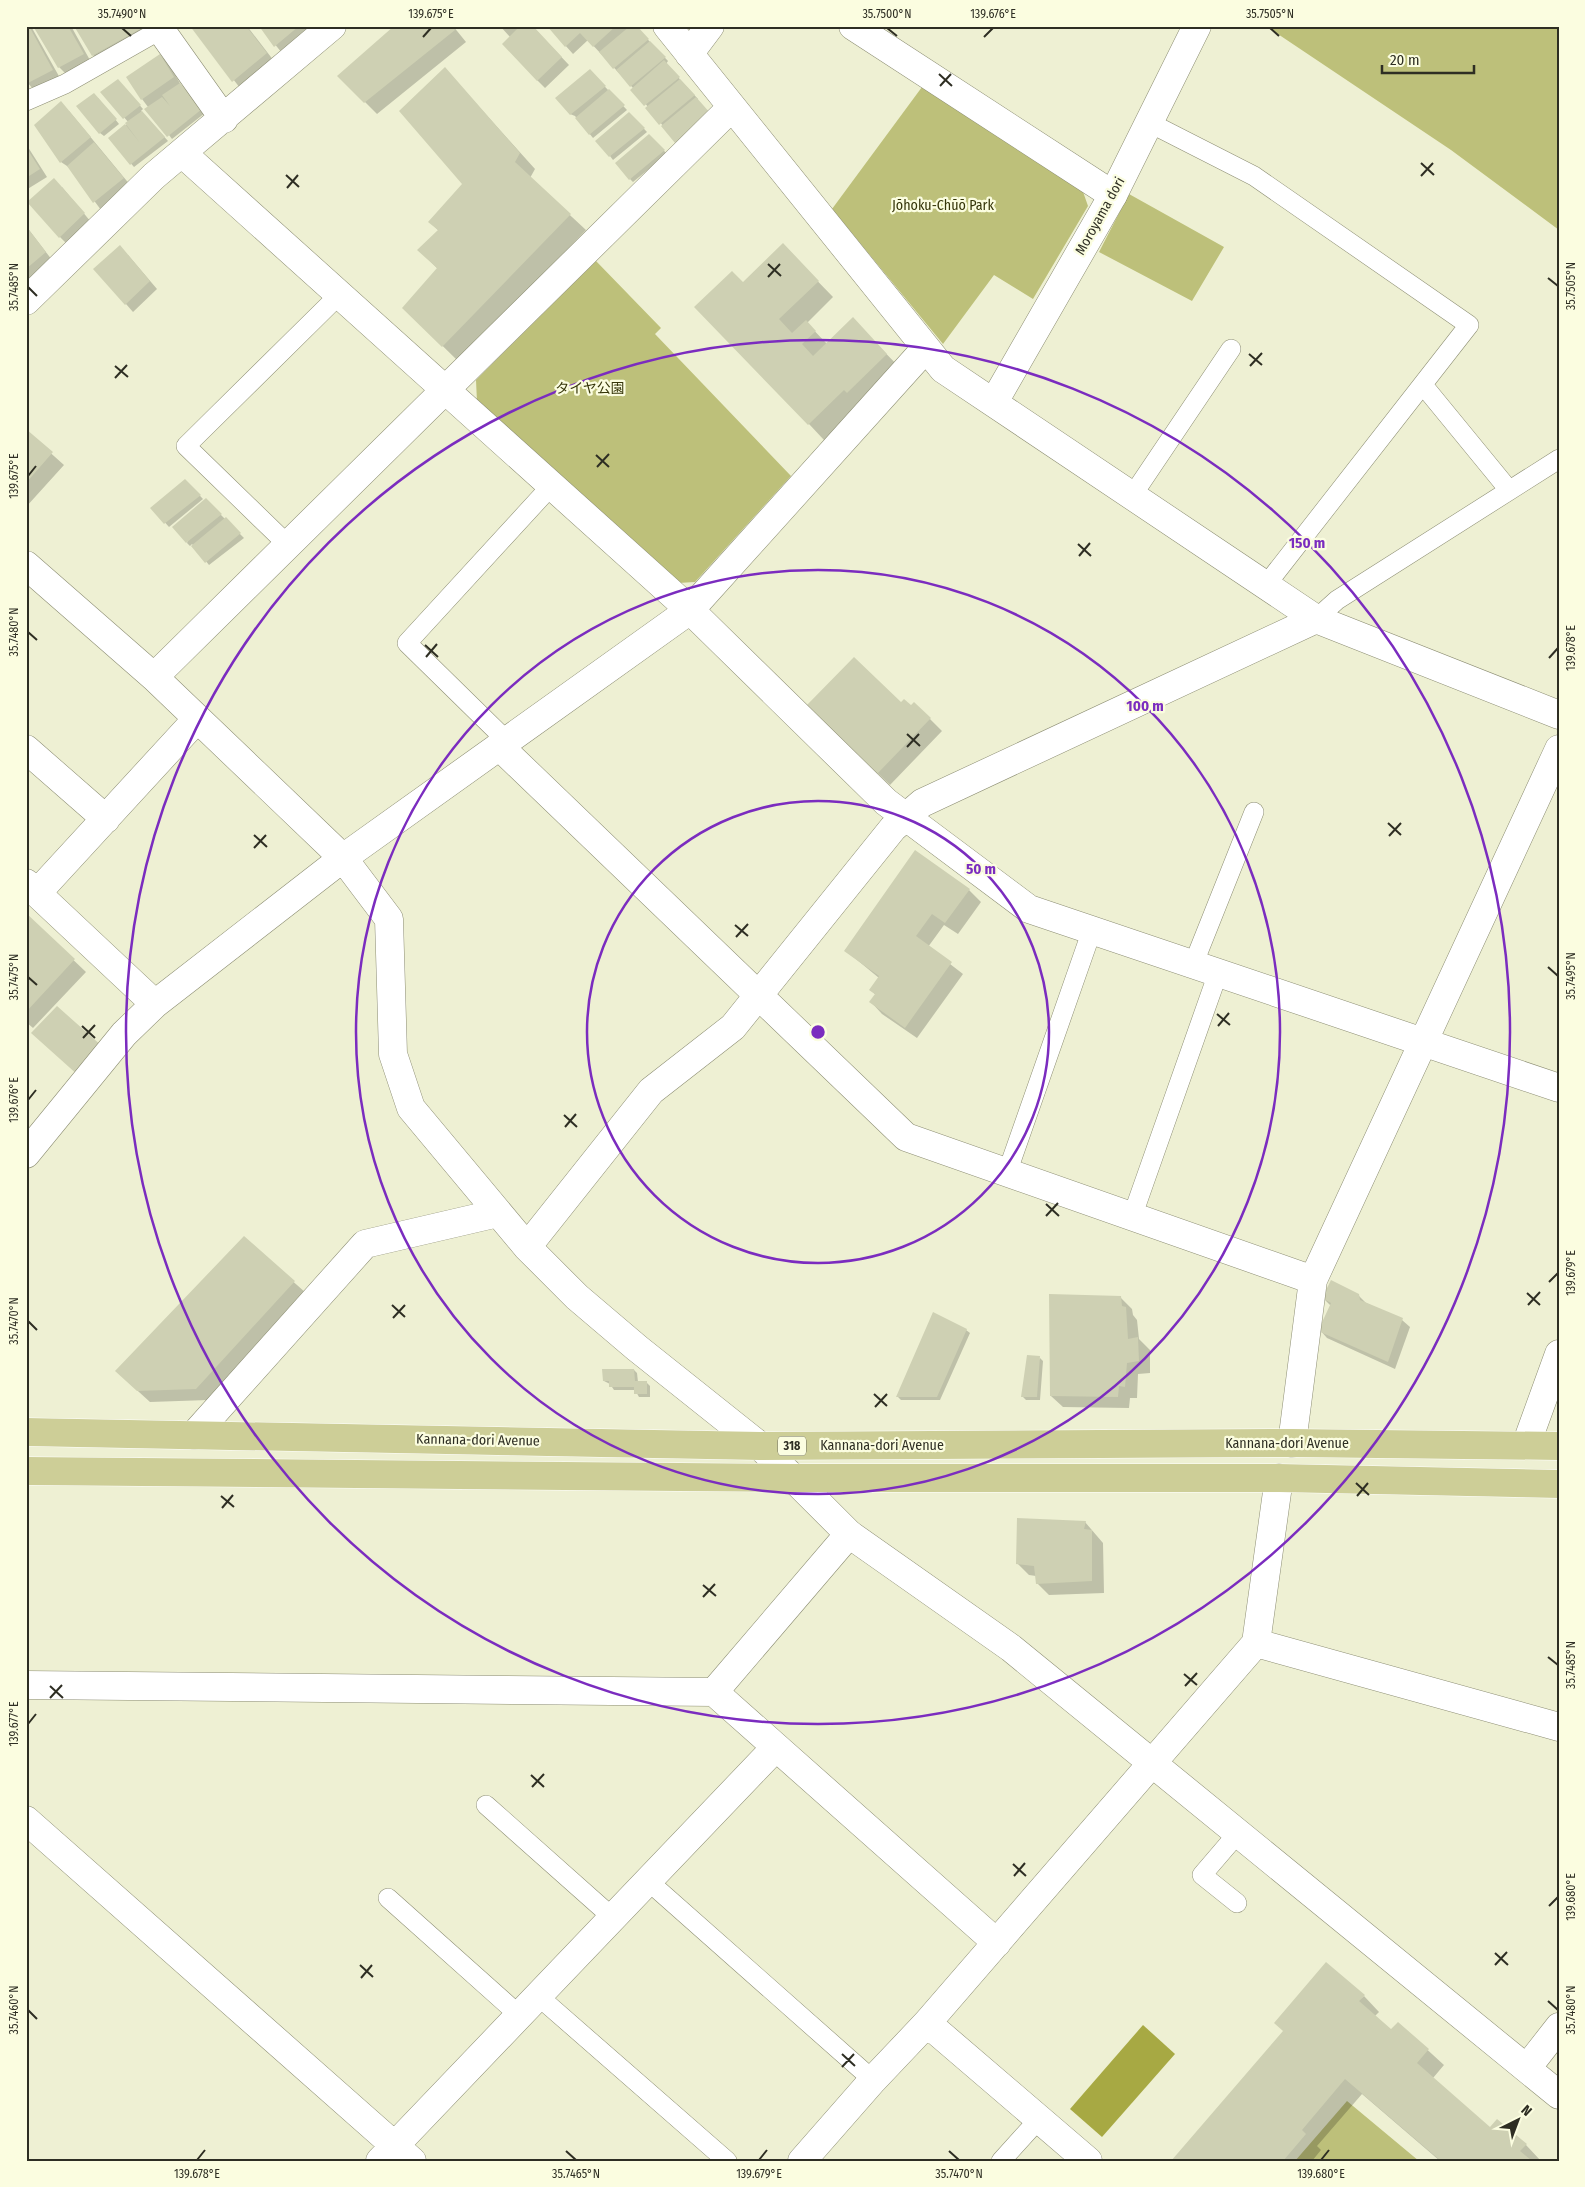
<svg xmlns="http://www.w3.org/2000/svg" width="1585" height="2187" viewBox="0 0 1585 2187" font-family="'Fira Sans Condensed','Noto Sans JP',sans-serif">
<rect width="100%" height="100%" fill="#eef0d3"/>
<path fill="#bdc07a" d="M1266 26H1559V230L1451 150Z
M922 87 1081 186 1088 206 1033 299 994 275 943 344 832 209Z
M1129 194 1224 247 1192 301 1099 252Z
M596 261 661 328 655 334 791 476 695 582 678 583 477 402 476 380Z
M1347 2101 1419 2161H1295Z"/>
<path fill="#a7a943" d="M1143 2025 1175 2054 1102 2137 1070 2109Z"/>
<path fill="#0003" d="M26 26 32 28 60 78 35 91 26 81Z
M35 26H71L91 62 67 75 59 67Z
M75 26H142L148 36 100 62 93 55Z
M192 26H247L274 61 240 88Z
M260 26H316L282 53Z
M395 26H453L466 42 377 114 339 76Z
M500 26H532L569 65 545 88 537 80 510 37Z
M548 26H635L668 61 666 64 698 99 679 146 633 88 588 40 573 54Z
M160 55 168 63 181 85 205 113 172 139 142 99Z
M445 69 535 169 530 178 586 230 459 362 404 308 438 269 419 250 439 231 430 222 463 184Z
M590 71 627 110 593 138 575 116 570 114Z
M121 84 143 109 141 111 168 141 134 167 109 138 129 123 102 92Z
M98 98 119 124 104 136 100 133Z
M69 111 131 186 101 210 70 168 61 162Z
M629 113 647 132 613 160 610 156Z
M649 135 667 154 633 182 630 179Z
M26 144 47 177 26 190Z
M62 187 91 222 67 244 60 237Z
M26 226 52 260 27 282 26 281Z
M128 255 157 289 133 312 126 304Z
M798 261 833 297 807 323 827 344 868 335 902 370 824 440 809 424 743 283Z
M26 431 64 465 26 507Z
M185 480 203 499 169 527 152 508Z
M206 500 244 538 209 565 192 544 190 546 187 543Z
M901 704 930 719 942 731 890 785 820 718Z
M969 890 981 902 958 934 944 925 928 947 963 974 917 1038 882 1014 871 1002 876 995 870 990 879 978 845 950Z
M26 915 86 972 33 1028 26 1022Z
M244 1238 306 1293 208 1400 150 1402 128 1382Z
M1358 1295 1366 1303 1402 1320 1410 1327 1395 1369 1327 1338 1320 1330 1331 1306 1323 1298Z
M1120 1297 1132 1309 1133 1315 1137 1320 1139 1339 1150 1350V1373L1138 1374 1137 1398H1130L1129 1408 1063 1407 1051 1396Z
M966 1330 970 1333 940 1400H901L898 1397Z
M1040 1358 1043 1361 1040 1400H1026L1022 1396Z
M634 1370 637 1373 638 1382H646L650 1386V1397H639L635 1390H614L610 1384 604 1381Z
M1085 1522 1103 1543 1104 1593 1049 1595 1037 1583 1036 1576 1029 1575 1017 1563Z
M1364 1996 1379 2012 1375 2016 1391 2030 1398 2023 1444 2065 1433 2078 1490 2129 1526 2145 1541 2161H1440L1362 2094 1317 2146 1321 2150 1312 2161H1172Z"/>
<path fill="#ced0b3" d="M26 26H29L53 70 26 84Z
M33 26H68L84 54 58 68Z
M74 26H140L142 28 92 56Z
M190 26H246L267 53 232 82Z
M259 26H299L274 47Z
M394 26H452L455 30 364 103 337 76Z
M520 26H533L562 57 537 81 502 44Z
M547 26H616L593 47 580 33 565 47Z
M630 26H637L649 39 613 69 599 52Z
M650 41 666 57 630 87 616 70Z
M160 54 174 77 141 100 126 77Z
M664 60 680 77 644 106 630 90Z
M445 67 520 153 515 162 571 214 442 347 402 308 437 268 417 250 438 230 428 222 462 184 399 111Z
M590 69 606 86 570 115 555 98Z
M118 79 141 105 123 119 100 92Z
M680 79 695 95 659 125 645 108Z
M180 83 202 109 167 137 144 109 162 97 170 106 162 95Z
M609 89 625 105 589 135 575 118Z
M94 93 117 119 99 134 76 106Z
M696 97 711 114 675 143 661 126Z
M61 101 91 137 60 163 34 125Z
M142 111 165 137 130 165 108 138 125 124 140 143 125 123Z
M629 112 645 128 609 157 595 141Z
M649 134 665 150 629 180 615 163Z
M94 142 124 178 93 203 67 166Z
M26 147 40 169 26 178Z
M54 178 85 213 59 238 27 202Z
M26 226 46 252 26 269Z
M783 243 819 281 779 319 792 333 806 320 816 331 802 344 813 356 853 317 887 354 847 393 844 390 808 425 694 307 732 271 743 282Z
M120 245 150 281 125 305 93 269Z
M26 429 53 452 26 483Z
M185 479 201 495 164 524 150 508Z
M206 498 222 514 186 543 172 527Z
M226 517 241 533 205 563 191 546Z
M854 657 901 702 904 699 911 705 914 702 931 718 877 774 806 706Z
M915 850 970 889 945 923 932 914 916 936 952 962 905 1028 869 1002 875 994 869 990 879 976 844 951Z
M26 913 75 959 26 1012Z
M57 1006 103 1047 79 1076 31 1033Z
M244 1236 295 1281 196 1389 137 1391 115 1371Z
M1331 1280 1359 1294 1360 1300 1403 1318 1388 1362 1318 1331 1331 1303 1322 1298Z
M1049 1294 1121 1296 1122 1306 1126 1307 1128 1339 1138 1337 1139 1361 1127 1363 1125 1387 1119 1386 1118 1397 1050 1396Z
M933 1312 967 1329 937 1397H896Z
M1027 1355 1040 1356 1037 1397H1021Z
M602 1369H634L635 1381H647V1394H634V1387H609V1381H603Z
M1017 1518 1086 1521 1084 1529 1092 1530V1581L1036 1584 1034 1566 1016 1564Z
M1326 1962 1365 1995 1359 2001 1391 2029 1398 2022 1429 2049 1417 2063 1490 2127 1497 2119 1527 2144 1520 2151 1532 2161H1441L1345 2079 1302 2130 1306 2134 1283 2161H1171L1283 2031 1274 2023Z"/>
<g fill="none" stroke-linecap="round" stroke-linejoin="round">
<g stroke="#8c8d73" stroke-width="20">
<path id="lane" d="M26 101 65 84 167 26
M1148 122 1254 176 1469 325 1266 585
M1423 385 1509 490
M1132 496 1231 349
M288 545 186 446 339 295
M1316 619 1337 600 1559 459
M507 741 407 643 552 485
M1193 965 1254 812
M1007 1173 1092 930
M1132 1217 1218 973
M486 1805 612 1917
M647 1880 873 2080
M388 1898 519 2015
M1237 1903 1202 1875 1238 1833
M537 1995 727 2161
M1001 2161 1039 2119"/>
</g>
<g stroke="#8c8d73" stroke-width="29">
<path id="street" d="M158 26 224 119
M667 26 943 369 1316 619 1559 715
M853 26 1113 195
M689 54 710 26
M182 153 690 610 886 802 1029 909 1559 1088
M26 301 154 176 332 26
M26 565 154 677 343 858 389 919 393 1054 411 1108 527 1247 577 1297 637 1348 760 1446 793 1478
M154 677 732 107
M499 746 906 1137 1313 1280
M26 749 106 819
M26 883 155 1004
M37 893 197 719
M26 1154 124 1034 155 1004 343 858 690 610 926 348
M527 1247 651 1091 733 1027 893 828 922 803 1316 619
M194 1435 365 1244 498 1213
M1292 1443 1313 1280 1559 749
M1526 1445 1559 1354
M1256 1643 1559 1727
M26 1685 714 1692 849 1534
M714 1692 997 1943
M26 1820 412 2161
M1527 2068 1559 2027
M380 2161 776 1747
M802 2161 873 2080 927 2023
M1088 2161 927 2023 1256 1643 1279 1478"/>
</g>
<g stroke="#8c8d73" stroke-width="29">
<path id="secondary" d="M994 402 1113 195 1197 26
M793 1478 849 1534 1011 1648 1559 2095"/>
</g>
<g stroke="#fff" stroke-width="29">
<path id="primary" d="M26 1432 760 1446 1292 1443 1559 1446
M26 1471 793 1478H1279L1559 1484"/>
</g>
<use href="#lane" stroke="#fff" stroke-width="19"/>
<use href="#street" stroke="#fff" stroke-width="28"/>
<use href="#secondary" stroke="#fff" stroke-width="28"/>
<use href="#primary" stroke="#cdce97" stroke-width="28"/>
</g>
<path fill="none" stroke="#2e2e23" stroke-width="2" d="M122 28 131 36M887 28 897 36M1270 28 1279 36M423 37 431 28M984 37 993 28M939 74 952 86M940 86 951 74M1421 163 1434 175M286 175 299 187M1421 176 1433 163M287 188 298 175M768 264 781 276M768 277 780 264M1548 278 1558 286M28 287 37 296M1249 354 1262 365M115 366 128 377M1250 366 1262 353M115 378 127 365M596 455 609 467M597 467 609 454M28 476 36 466M1078 544 1091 556M1079 556 1090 543M28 632 37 640M425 645 438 657M426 657 437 644M1549 658 1558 648M907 734 920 746M907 747 919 734M1388 823 1401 835M254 835 267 847M1389 836 1401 823M254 848 266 835M735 925 748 936M736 937 748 924M1548 967 1558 976M28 977 37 985M1217 1014 1230 1025M82 1026 95 1038M1218 1026 1229 1013M83 1038 95 1025M28 1100 36 1090M564 1115 577 1127M565 1127 576 1114M1046 1204 1059 1216M1046 1216 1058 1203M1549 1282 1558 1273M1527 1293 1540 1305M392 1305 405 1317M1528 1305 1540 1292M393 1318 405 1305M28 1321 37 1330M874 1394 887 1406M875 1407 887 1394M1356 1483 1369 1495M221 1496 234 1507M1357 1496 1368 1483M222 1508 233 1495M703 1585 716 1596M703 1597 715 1584M1548 1657 1558 1665M1184 1674 1197 1685M50 1686 63 1698M1185 1686 1197 1673M50 1698 62 1685M28 1724 36 1714M531 1775 544 1787M532 1787 544 1774M1013 1864 1026 1876M1014 1876 1025 1863M1549 1906 1558 1897M1495 1953 1508 1965M360 1965 373 1977M1495 1965 1507 1952M361 1978 372 1965M1548 2001 1558 2010M28 2010 37 2019M842 2054 855 2066M842 2067 854 2054M566 2151 576 2160M949 2151 959 2160M197 2160 205 2150M759 2160 767 2150M1321 2160 1329 2150"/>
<g fill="none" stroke="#7b2cbf" stroke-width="2.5">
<circle cx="818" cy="1032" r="231"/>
<circle cx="818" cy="1032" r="462"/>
<circle cx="818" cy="1032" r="692"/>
</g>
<g text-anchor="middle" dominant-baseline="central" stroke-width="4.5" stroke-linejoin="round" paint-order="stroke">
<rect fill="#fbfde0" stroke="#6c6c5c" stroke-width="1" x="778" y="1436.5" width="28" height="19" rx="4"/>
<g font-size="12" font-weight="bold" fill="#2e2e23">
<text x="792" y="1446">318</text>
</g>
<g font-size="14" fill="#353509" stroke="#fbfde0">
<text x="943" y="205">Jōhoku-Chūō Park</text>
<text x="590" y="388">タイヤ公園</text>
</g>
<g font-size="14" fill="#2e2e23" stroke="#fbfde0">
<text transform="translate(1100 216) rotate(-61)">Moroyama dori</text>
<text transform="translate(478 1440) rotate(1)">Kannana-dori Avenue</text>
<text x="1287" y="1443">Kannana-dori Avenue</text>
<text x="882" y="1445">Kannana-dori Avenue</text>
</g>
</g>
<circle cx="818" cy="1032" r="8" fill="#7b2cbf" stroke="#fbfde0" stroke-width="2.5"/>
<g font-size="15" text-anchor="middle" font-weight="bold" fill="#7b2cbf" stroke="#fbfde0" stroke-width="4.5" stroke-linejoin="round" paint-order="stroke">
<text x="1307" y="548">150 m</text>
<text x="1145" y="711">100 m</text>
<text x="981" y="874">50 m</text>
</g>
<rect width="1585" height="2187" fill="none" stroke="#fbfde0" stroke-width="55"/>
<g transform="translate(1518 2120) rotate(42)" stroke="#fbfde0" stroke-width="4" paint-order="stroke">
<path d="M0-4L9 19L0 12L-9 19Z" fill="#2e2e23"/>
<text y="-8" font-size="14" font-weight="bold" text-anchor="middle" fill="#2e2e23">N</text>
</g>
<path d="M1382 65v8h92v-8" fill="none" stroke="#2e2e23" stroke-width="2.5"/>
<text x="1390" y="65" font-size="15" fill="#2e2e23" stroke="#fbfde0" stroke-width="4" paint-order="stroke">20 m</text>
<rect x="28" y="28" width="1530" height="2132" fill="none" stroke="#2e2e23" stroke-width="2"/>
<g font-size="12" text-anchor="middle" fill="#2e2e23">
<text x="122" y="18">35.7490°N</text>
<text x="431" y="18">139.675°E</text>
<text x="887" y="18">35.7500°N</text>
<text x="993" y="18">139.676°E</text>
<text x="1270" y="18">35.7505°N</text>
<text transform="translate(1571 286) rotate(-90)" y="4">35.7505°N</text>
<text transform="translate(14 287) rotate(-90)" y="4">35.7485°N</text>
<text transform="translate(14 476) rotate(-90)" y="4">139.675°E</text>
<text transform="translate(14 632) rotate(-90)" y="4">35.7480°N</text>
<text transform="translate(1571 648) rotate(-90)" y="4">139.678°E</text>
<text transform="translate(1571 976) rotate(-90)" y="4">35.7495°N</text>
<text transform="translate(14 977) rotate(-90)" y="4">35.7475°N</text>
<text transform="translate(14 1100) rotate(-90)" y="4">139.676°E</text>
<text transform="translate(1571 1273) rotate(-90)" y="4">139.679°E</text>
<text transform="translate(14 1321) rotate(-90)" y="4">35.7470°N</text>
<text transform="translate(1571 1665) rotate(-90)" y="4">35.7485°N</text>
<text transform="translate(14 1724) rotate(-90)" y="4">139.677°E</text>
<text transform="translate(1571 1897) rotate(-90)" y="4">139.680°E</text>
<text transform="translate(1571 2010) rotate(-90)" y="4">35.7480°N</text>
<text transform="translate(14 2010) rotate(-90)" y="4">35.7460°N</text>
<text x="197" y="2178">139.678°E</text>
<text x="576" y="2178">35.7465°N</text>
<text x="759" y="2178">139.679°E</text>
<text x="959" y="2178">35.7470°N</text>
<text x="1321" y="2178">139.680°E</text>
</g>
</svg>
